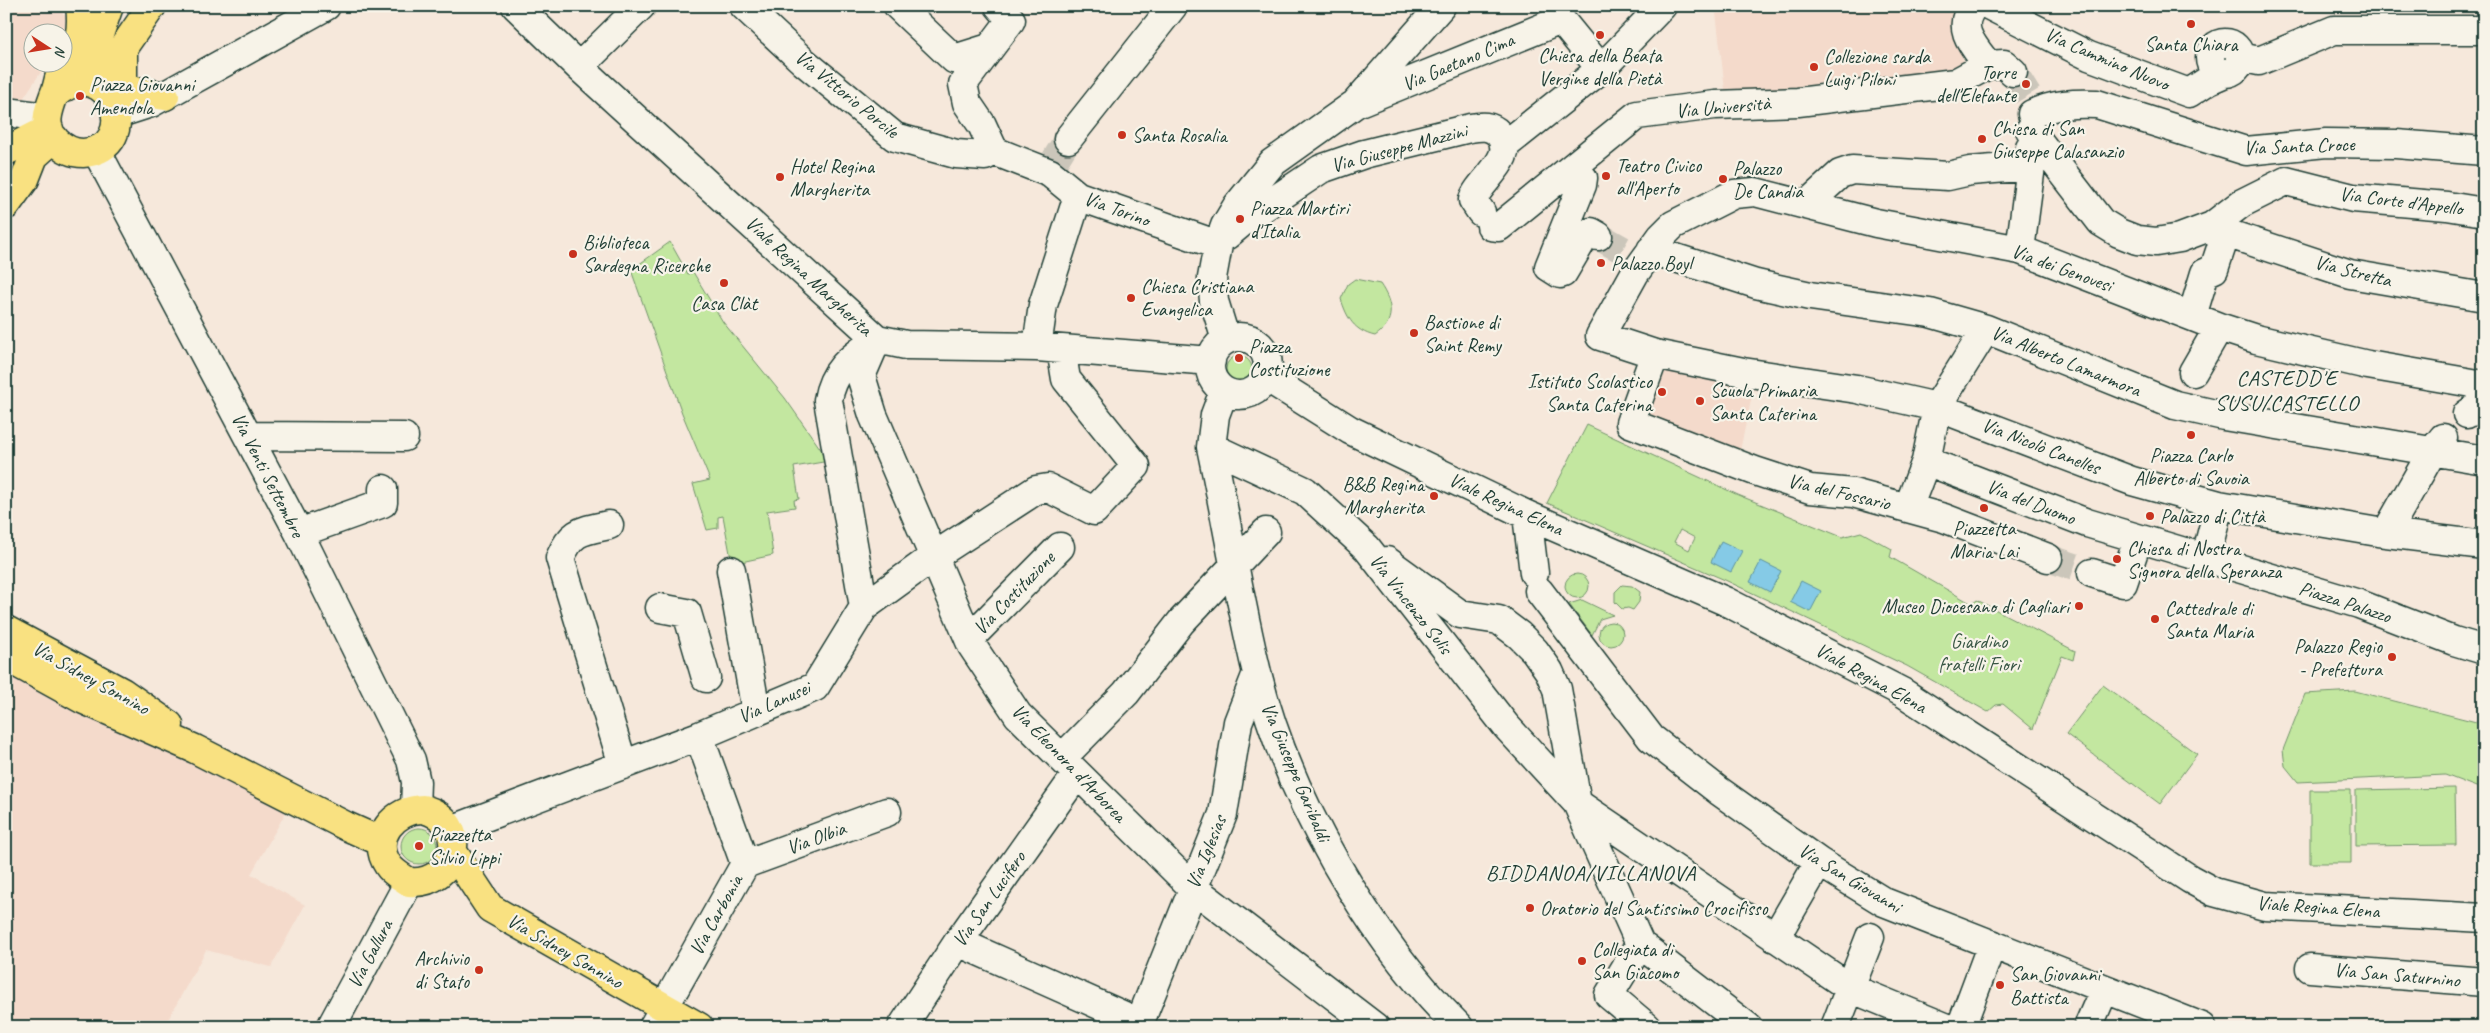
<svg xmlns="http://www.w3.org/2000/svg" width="2490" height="1033" viewBox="0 0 2490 1033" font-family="Caveat,sans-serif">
<rect width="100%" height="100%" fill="#f6e8db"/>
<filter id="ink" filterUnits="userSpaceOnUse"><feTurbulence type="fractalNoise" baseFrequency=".02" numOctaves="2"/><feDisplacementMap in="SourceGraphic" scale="10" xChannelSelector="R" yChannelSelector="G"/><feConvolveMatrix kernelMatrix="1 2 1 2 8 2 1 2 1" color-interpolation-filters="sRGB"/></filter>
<g filter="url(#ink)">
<path fill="#f4dacb" d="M6 6H53L73 22 63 39 62 32H32V62L47 63 6 124Z
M1719 6H1956L1964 71 1726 98 1716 13Z
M1664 360 1755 382 1739 455 1642 420Z
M6 653 286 812 251 874 305 905 271 967 206 950 164 1027H6Z"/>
<path fill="#c3e7a0" stroke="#71926a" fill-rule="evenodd" d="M670 242 688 274 693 272 723 322 785 398 829 461 794 467 799 499 794 500 795 507 767 511 773 555 732 564 723 516 718 517V528L707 530 693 484 710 480 682 413 631 270Z
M1355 279 1380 284C1393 303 1396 322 1375 336 1354 331 1347 318 1341 299L1348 284Z
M1226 369a13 13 0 1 1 26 0a13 13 0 1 1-26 0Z
M1587 425 1738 495 1842 537 1861 532 1892 549 1890 557 1972 604 1977 600 2075 651 2073 660 2062 656 2033 729 2003 704 1996 705 1988 712 1907 666 1725 580 1547 503ZM1680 530 1695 538 1689 550 1674 542Z
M1565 586a12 12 0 1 1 24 0a12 12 0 1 1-24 0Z
M1622 585 1632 586 1640 592 1639 602 1633 610 1628 608 1622 609 1615 602V592Z
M1582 600 1613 615 1600 619 1592 635 1569 604Z
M1599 634a12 12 0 1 1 24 0a12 12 0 1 1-24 0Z
M2103 685 2197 754 2160 804 2066 734Z
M2355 691 2484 724V790L2445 775 2298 782 2285 766 2283 750 2305 694Z
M2455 788 2456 845 2356 846V790Z
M2310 790H2351V863H2310Z
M401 846a18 18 0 1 1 36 0a18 18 0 1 1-36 0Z"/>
<path fill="#85cae6" stroke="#5c929f" d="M1721 541 1742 551 1731 572 1711 562Z
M1761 561 1781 571 1770 592 1750 582Z
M1801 581 1821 591 1810 612 1790 602Z"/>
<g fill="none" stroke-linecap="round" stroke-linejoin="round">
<path stroke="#cbc6ba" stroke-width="28" stroke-dasharray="28 14" stroke-linecap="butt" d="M2013 72 2029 98
M1055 160 1068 139
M1598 236 1628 253
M2048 558 2092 573"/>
<g stroke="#1f3d34" stroke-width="31">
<path id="minor" d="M516 6 579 67 877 339 906 345 1037 347 1211 361
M744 6 804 62 895 137 956 154 985 156 994 151
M898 6 954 59 989 48
M1974 6C1954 27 1975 48 1988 65
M1990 6 2089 56 2189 93 2209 80 2225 73
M2210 58a15 15 0 1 1 30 0a15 15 0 1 1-30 0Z
M2240 57 2259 61 2334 30H2484
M579 67 641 6
M1357 103 1561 20 1601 69
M6 112 47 117
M117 114 151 103 326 6
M2032 114C2054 104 2074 103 2097 104L2246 151 2326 143 2396 144 2484 151
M2030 130 2101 222 2119 233 2137 240 2156 242 2180 238 2212 226 2242 203 2286 181 2353 198 2447 206 2484 212
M1068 139 1173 6
M1504 146 1601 69 1662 6
M96 150 299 533 411 760 416 782 415 809
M994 151 1050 173 1078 196 1218 245
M994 151 982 125 967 103 963 84 1011 20 999 6
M1572 168 1583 178 1582 185 1549 267 1560 274 1563 273 1586 234 1591 232 1598 236
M1806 205 1840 174 1852 170 1948 176 1970 171 2031 166
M1491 226 1499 227 1637 115 1715 105 1798 102 1955 83 1988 65 2004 64 2013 72
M2212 226 2226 233 2350 274 2484 297
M1227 235 1245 220 1321 169 1364 154 1470 128C1481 126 1491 125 1499 134 1519 157 1479 180 1473 200L1481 212
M1651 250 1756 284 1810 296 1930 313 1986 329 2175 405 2224 416 2484 460
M2020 250 2031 166 2030 147
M2192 316 2205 273 2214 269 2226 233
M1210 366a29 29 0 1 1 58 0a29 29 0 1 1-58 0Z
M877 339 861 376 873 415 972 646 1018 715 1192 887 1375 1027
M1226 340 1214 301 1212 278 1218 245 1225 226 1237 206 1272 163 1355 104 1441 6
M1037 347 1043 305 1078 196
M1655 354 1630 423 1755 471 1810 489 1853 493 1944 518 2048 558
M2193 372 2219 327
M1266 377 1350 430 1527 515 1725 601 1902 692 2190 879 2214 892 2265 906 2484 918
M2484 385 2368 365 2256 339 2219 327 2020 250 1876 223 1755 192 1734 194 1673 225 1661 237 1635 273 1600 336 1655 354 1743 372 1857 389 1937 407 2132 481 2219 505 2378 532 2484 545
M1224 391 1215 415 1211 447C1227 522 1239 599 1257 673 1287 796 1369 938 1459 1027
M2467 414 2483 403
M248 436 404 437
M1211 447 1305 491 1367 548 1506 726 1577 803 1850 988 1945 1027
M1926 461 2087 523 2359 604 2454 641 2484 650
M1908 508 1926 461 1937 407 1986 329
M1527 515 1534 573
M609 525C582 531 572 530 560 558L623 765
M299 533 383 503V489
M2386 533 2432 452 2443 438
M2205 560 2219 505
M1387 561 1460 614 1499 620 1519 635 1535 651 1549 671 1557 689 1577 803 1640 944 1748 1027
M731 570 756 711
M2092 573 2123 583 2138 539
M1539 591 1651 738 1719 791 1819 862 1884 902 2202 1027
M864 607 828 400C833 369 851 358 876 340
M660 608 687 613 706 678
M969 639 1060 547
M1063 757 1126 693 1181 622 1266 532
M451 830 699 736 815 687 864 607 933 557 1036 490 1048 488 1094 511 1136 466 1066 379 1061 349
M745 864 887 812
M1775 938 1819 862
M958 942 1140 1023
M1640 944 1609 995 1647 1027
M2310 968 2484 982
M331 1027 409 882
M653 1027 745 864 699 736
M902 1027 958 942 1077 774
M1138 1027 1223 814 1238 722 1257 673
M1835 1027 1870 937
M1961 1027 1992 944
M2088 1027 2104 990"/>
</g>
<g stroke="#1f3d34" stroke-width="31">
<path id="major" d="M123 51V83L130 90 165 96
M90 77V60L109 6
M97 85 152 6
M54 95C111 46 145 150 83 153 72 153 63 148 56 141 42 127 48 111 54 95 58 87 58 78 62 70 66 63 72 58 75 51 81 37 82 21 80 6
M6 151 49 129
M6 205 25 179 34 156 54 138
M6 630 122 692 169 725
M6 657 82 699 195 749 346 826 382 842
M423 809C472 821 457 886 409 882 402 877 393 873 388 865 370 838 394 809 423 809Z
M453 852 490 908 699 1027"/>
</g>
<use href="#minor" stroke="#f7f3e8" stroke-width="28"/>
<use href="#major" stroke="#f9e181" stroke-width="28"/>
</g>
</g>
<g fill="#c8321e" stroke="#f7f3e8" stroke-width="2">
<circle cx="2191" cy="24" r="5"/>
<circle cx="1600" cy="35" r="5"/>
<circle cx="1814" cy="67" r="5"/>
<circle cx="2026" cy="84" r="5"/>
<circle cx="80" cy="96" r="5"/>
<circle cx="1122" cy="135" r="5"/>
<circle cx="1982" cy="139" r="5"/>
<circle cx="1606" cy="176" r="5"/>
<circle cx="780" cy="177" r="5"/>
<circle cx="1723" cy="179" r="5"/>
<circle cx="1240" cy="219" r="5"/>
<circle cx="573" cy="254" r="5"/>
<circle cx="1601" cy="263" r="5"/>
<circle cx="724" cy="283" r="5"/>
<circle cx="1131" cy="298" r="5"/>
<circle cx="1414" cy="333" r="5"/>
<circle cx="1239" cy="358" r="5"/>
<circle cx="1662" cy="392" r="5"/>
<circle cx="1700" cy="401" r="5"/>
<circle cx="2191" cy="435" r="5"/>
<circle cx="1434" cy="496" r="5"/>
<circle cx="1984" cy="508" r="5"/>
<circle cx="2150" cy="516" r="5"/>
<circle cx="2117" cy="559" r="5"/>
<circle cx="2079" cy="606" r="5"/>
<circle cx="2155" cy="619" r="5"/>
<circle cx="2392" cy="657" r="5"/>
<circle cx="419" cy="846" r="5"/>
<circle cx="1530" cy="908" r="5"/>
<circle cx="1582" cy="961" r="5"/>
<circle cx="479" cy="970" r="5"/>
<circle cx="2000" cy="985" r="5"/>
</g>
<g text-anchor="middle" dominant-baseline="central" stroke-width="4.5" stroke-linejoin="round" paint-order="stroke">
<g font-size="20" fill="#1f3d34" stroke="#f7f3e8" text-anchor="start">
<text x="2191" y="44" text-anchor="middle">Santa Chiara</text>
<text x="1600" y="55" text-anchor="middle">Chiesa della Beata<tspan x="1600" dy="23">Vergine della Pietà</tspan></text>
<text x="1824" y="56">Collezione sarda<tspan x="1824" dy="23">Luigi Piloni</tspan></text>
<text x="2016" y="72" text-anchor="end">Torre<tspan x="2016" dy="23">dell'Elefante</tspan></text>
<text x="90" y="84">Piazza Giovanni<tspan x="90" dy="23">Amendola</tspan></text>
<text x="1992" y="128">Chiesa di San<tspan x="1992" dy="23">Giuseppe Calasanzio</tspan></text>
<text x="1132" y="135">Santa Rosalia</text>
<text x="1616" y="165">Teatro Civico<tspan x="1616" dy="23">all'Aperto</tspan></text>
<text x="790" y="166">Hotel Regina<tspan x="790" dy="23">Margherita</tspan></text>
<text x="1733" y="168">Palazzo<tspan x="1733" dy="23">De Candia</tspan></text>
<text x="1250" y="208">Piazza Martiri<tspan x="1250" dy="23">d'Italia</tspan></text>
<text x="583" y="242">Biblioteca<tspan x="583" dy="23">Sardegna Ricerche</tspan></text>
<text x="1611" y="263">Palazzo Boyl</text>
<text x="1141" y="286">Chiesa Cristiana<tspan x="1141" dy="23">Evangelica</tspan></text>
<text x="724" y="303" text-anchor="middle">Casa Clàt</text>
<text x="1424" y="322">Bastione di<tspan x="1424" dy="23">Saint Remy</tspan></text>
<text x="1249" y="346">Piazza<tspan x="1249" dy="23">Costituzione</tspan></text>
<text x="1652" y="381" text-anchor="end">Istituto Scolastico<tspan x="1652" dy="23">Santa Caterina</tspan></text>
<text x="1710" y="390">Scuola Primaria<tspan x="1710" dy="23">Santa Caterina</tspan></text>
<text x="2191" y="455" text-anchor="middle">Piazza Carlo<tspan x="2191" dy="23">Alberto di Savoia</tspan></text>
<text x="1424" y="484" text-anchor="end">B&amp;B Regina<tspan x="1424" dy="23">Margherita</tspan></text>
<text x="2160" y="516">Palazzo di Città</text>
<text x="1984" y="528" text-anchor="middle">Piazzetta<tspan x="1984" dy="23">Maria Lai</tspan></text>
<text x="2127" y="548">Chiesa di Nostra<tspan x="2127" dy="23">Signora della Speranza</tspan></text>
<text x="2069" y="606" text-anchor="end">Museo Diocesano di Cagliari</text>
<text x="2165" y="608">Cattedrale di<tspan x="2165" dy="23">Santa Maria</tspan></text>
<text x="2382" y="646" text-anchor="end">Palazzo Regio<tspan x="2382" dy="23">- Prefettura</tspan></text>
<text x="429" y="834">Piazzetta<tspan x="429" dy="23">Silvio Lippi</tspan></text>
<text x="1540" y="908">Oratorio del Santissimo Crocifisso</text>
<text x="1592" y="949">Collegiata di<tspan x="1592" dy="23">San Giacomo</tspan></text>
<text x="469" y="958" text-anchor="end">Archivio<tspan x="469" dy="23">di Stato</tspan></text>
<text x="2010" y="974">San Giovanni<tspan x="2010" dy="23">Battista</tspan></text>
</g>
<g font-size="20" fill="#1f3d34" stroke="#f7f3e8">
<text transform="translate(2107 59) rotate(23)">Via Cammino Nuovo</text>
<text transform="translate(1458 62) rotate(-23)">Via Gaetano Cima</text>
<text transform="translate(847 94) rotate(39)">Via Vittorio Porcile</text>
<text transform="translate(1723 107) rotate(-5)">Via Università</text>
<text transform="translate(2299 146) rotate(-2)">Via Santa Croce</text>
<text transform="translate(1399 148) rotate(-15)">Via Giuseppe Mazzini</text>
<text transform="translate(2401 201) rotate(7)">Via Corte d'Appello</text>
<text transform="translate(1117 209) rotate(20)">Via Torino</text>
<text transform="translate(2062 268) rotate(20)">Via dei Genovesi</text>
<text transform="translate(2353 271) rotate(14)">Via Stretta</text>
<text transform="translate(809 276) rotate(43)">Viale Regina Margherita</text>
<text transform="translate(2066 361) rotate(22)">Via Alberto Lamarmora</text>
<text transform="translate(2041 446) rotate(21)">Via Nicolò Canelles</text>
<text transform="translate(268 475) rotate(63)">Via Venti Settembre</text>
<text transform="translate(1839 492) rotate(13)">Via del Fossario</text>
<text transform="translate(2031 502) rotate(21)">Via del Duomo</text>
<text transform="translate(1506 504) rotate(25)">Viale Regina Elena</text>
<text transform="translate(1014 593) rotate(-46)">Via Costituzione</text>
<text transform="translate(2345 602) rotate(18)">Piazza Palazzo</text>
<text transform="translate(1411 604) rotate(52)">Via Vincenzo Sulis</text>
<text transform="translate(91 678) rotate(29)">Via Sidney Sonnino</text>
<text transform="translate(1871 678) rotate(29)">Viale Regina Elena</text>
<text transform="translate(774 702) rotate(-24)">Via Lanusei</text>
<text transform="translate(1069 763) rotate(46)">Via Eleonora d'Arborea</text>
<text transform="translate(1296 772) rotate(67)">Via Giuseppe Garibaldi</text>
<text transform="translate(816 838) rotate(-20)">Via Olbia</text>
<text transform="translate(1206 852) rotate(-68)">Via Iglesias</text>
<text transform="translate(1850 878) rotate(31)">Via San Giovanni</text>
<text transform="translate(989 899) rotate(-55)">Via San Lucifero</text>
<text transform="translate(2318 907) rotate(4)">Viale Regina Elena</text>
<text transform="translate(716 915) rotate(-61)">Via Carbonia</text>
<text transform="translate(565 951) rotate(30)">Via Sidney Sonnino</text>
<text transform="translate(370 954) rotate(-62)">Via Gallura</text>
<text transform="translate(2397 975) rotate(5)">Via San Saturnino</text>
</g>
<g font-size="20" fill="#385644" stroke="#f7f3e8">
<text x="1979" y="641">Giardino<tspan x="1979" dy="23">fratelli Fiori</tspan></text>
</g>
<g font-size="22" letter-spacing="1" fill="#1f3d34" stroke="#f7f3e8">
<text x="2287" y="378">CASTEDD'E<tspan x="2287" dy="25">SUSU/CASTELLO</tspan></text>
<text x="1591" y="873">BIDDANOA/VILLANOVA</text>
</g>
</g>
<rect width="2490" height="1033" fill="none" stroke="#f7f3e8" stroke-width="25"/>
<rect x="12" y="12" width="2465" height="1008" fill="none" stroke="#1f3d34" stroke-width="2" filter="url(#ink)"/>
<g transform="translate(48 48) rotate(102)"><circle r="24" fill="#f7f3e8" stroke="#a1aaa0"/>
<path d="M0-4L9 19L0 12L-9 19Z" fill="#c8321e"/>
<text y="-8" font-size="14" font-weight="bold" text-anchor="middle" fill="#1f3d34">N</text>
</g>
</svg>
